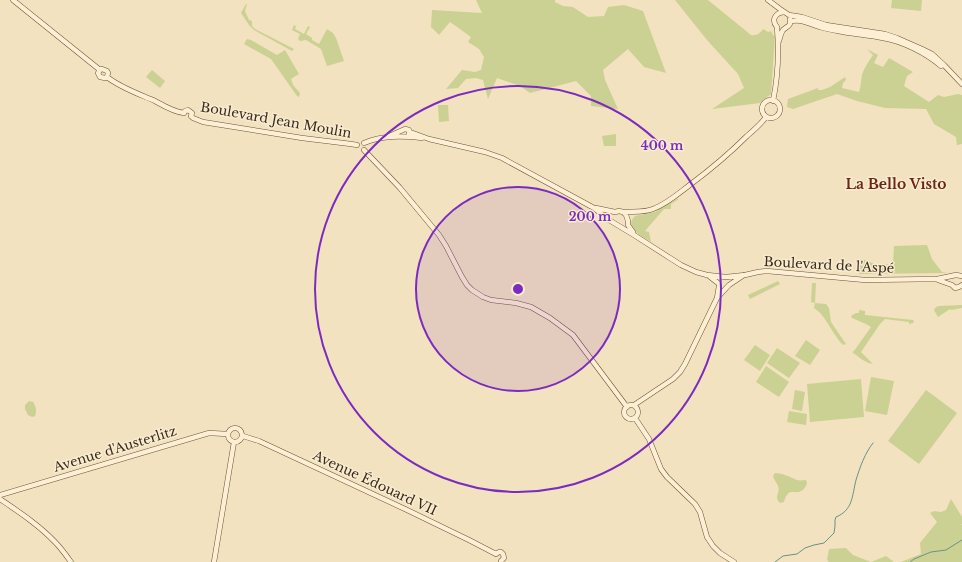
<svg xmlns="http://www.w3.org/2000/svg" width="962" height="562" viewBox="0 0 962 562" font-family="'Libre Baskerville',serif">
<rect width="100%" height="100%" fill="#f2e2bf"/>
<path fill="#cbd192" d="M476 0H555V2L563 6 573 7 588 17 604 16 608 7 624 5 643 11 666 73 644 67 628 49 603 70 605 80 618 109 591 106V96L576 81 530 93 520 86 497 78 488 99 483 80 476 78 466 79 458 88 446 89 462 70 475 72 481 70 484 57 479 49 468 42 471 37 450 22 439 35 431 27 432 10 482 13Z
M675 0H708L751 35C756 36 760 34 763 29L768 32 771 31 773 35 775 36 771 94 760 103 712 109 744 88 738 74 707 40Z
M892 0H922L921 11 891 8Z
M246 4H247L245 11 249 20 252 21V26L255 29 294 49 292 51 254 30 249 25 241 13Z
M294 25 296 26 295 29 304 34 308 26 310 27 306 34 312 38V40L319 44 327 29 333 33 336 38 344 61 327 66 321 49 306 40 300 41 298 39 300 34 292 30Z
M247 39 251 40 277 55 285 50 299 74 291 79 293 85 300 93 299 97 297 96 271 59 244 44Z
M867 49 878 55 874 63 883 67 889 58 913 72 907 76 904 86 929 102 938 95 944 97 958 94 962 95V144L957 145 956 137 934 124 926 109 885 108 857 101 837 94 793 109 787 107 788 99 818 88V90H822L830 87 845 77 846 80 843 83 842 88 859 92C861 86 861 81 862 75 864 68 869 61 873 55Z
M152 70 165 81 160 88 146 77Z
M438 105H448L449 121 439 122Z
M616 134V146H604L602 136Z
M677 199H679L671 204V209H664L645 231 649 232 651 242C642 236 623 228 635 216L655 212Z
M927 245 932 259 942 272 948 273 859 274 860 259 866 260 876 265 893 264 894 246Z
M778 281 780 284 750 299 748 295Z
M812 283H816L815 303 826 304 829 308 831 322 846 344 843 345C832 334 826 315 814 308L815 303 811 302Z
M962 305V308L951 310 950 309 938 317 934 310 936 307 939 306Z
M859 310 865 311V315L913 320 914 321 913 323 909 324V322L885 319 880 324 861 352 873 364C865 363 859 357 852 352L854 351 871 327 866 324 852 318 851 316 856 313H859Z
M806 340 820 350 810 365 795 356Z
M755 345 770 355 760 371 744 360Z
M777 348 800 363 789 378 767 363Z
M766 366 789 382 779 397 756 382Z
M871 377 894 381 887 415 865 411Z
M861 379 864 417 810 422 807 384Z
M795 390 805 392 802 411 792 409Z
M926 390 957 413 919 464 888 441Z
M29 401 33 402C36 407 37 411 35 416L32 417 28 415 25 409V405Z
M789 411 807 414 806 425 787 422Z
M775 473C783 473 790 477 797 480 800 481 803 480 806 480L807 483C806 486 804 490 801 491 795 495 788 486 784 502L780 503C773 496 781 493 778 486 777 483 774 480 773 476Z
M951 499 962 517V524H961L962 525V562H901L921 554 920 543 937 522 930 513 934 511 941 512 946 510Z
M846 548 853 555 871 562 886 556 894 562H829L827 560 829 549Z"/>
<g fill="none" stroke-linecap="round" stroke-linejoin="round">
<path stroke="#699287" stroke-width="1" d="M775 562 783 556 797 554 805 548 814 545 824 543 834 533 835 526V520L836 517C853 510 852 496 856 480 860 467 865 453 873 443
M910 562 914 559 931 552 946 550 962 540"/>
<g stroke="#6e5339" stroke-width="5.5">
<path id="secondary" d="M13 0 100 70
M768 0 780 9 789 15 802 17 826 25 885 34 897 38 922 49 932 54 944 65 962 84
M791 21C804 19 808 24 820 27 826 29 832 30 838 31 853 34 868 35 883 38 902 41 926 53 941 66
M779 41C780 37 781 33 783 30 788 25 791 27 790 19
M100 70 98 73 100 77 105 78 107 77
M100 70 102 69 107 71 108 73 107 77
M107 77C121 88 139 94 155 101 164 106 174 112 184 113
M762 109a9 9 0 1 1 18 0a9 9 0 1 1-18 0Z
M773 101C778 77 779 51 777 27 771 20 775 13 784 12
M184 113 185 111 188 110 192 113 191 116
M191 116 193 118 203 122 302 138 351 144 357 145
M410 132 429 139 485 152 502 158 594 208 609 220 634 235 670 258 681 265 696 272 707 275 726 277 745 275 758 272 767 271 865 280 937 279 956 275 962 276
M387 137 405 129 409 130V135
M364 143C382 135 403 136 422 138
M364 150 400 188 439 235 446 246 462 277 467 285 472 290 483 297 491 300 516 303 531 307 550 318 573 335 627 407
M596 208 615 212 619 211 623 212 626 215 628 221V225L633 232
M623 212C633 211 643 213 653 209 667 204 679 193 691 184 711 169 730 153 747 136 754 130 761 124 766 117
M709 276 718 283
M938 280 952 285 955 288 959 287 962 285
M717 298 729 285 744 275
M634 405 673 379 680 372 685 364 717 298 719 286
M624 412a7 7 0 1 1 14 0a7 7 0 1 1-14 0Z
M635 418 649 439 661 469 667 477 695 504 700 512 707 537 713 546 720 553 734 562
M228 435a7 7 0 1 1 14 0a7 7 0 1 1-14 0Z
M243 436 259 441 405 509 469 540 496 554
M0 495 209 433 228 434
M0 499C19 512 39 525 55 542 61 548 66 555 71 562
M496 554 499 552H501L503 554 504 558 501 561
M214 562 234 442"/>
</g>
<use href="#secondary" stroke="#fcefd3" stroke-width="4.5"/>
</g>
<circle cx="518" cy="289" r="102" fill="#7b2cbf" fill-opacity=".12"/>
<g fill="none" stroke="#7b2cbf" stroke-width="2">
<circle cx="518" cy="289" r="102"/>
<circle cx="518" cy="289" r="203"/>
</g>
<g text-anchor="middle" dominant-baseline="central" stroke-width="3" stroke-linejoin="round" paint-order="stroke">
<g font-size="13" fill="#3a2a1c" stroke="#f8ecd0">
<text transform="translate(276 120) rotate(10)">Boulevard Jean Moulin</text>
<text transform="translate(829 265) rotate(3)">Boulevard de l'Aspé</text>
<text transform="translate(115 449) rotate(-17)">Avenue d'Austerlitz</text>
<text transform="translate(375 483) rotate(25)">Avenue Édouard VII</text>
</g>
<g font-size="14" font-weight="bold" fill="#6b2717" stroke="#f8ecd0">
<text x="896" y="184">La Bello Visto</text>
</g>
</g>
<circle cx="518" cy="289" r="6" fill="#7b2cbf" stroke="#f8ecd0" stroke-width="2"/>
<g font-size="12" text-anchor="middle" font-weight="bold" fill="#7b2cbf" stroke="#f8ecd0" stroke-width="3" stroke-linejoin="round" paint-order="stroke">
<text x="662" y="150">400 m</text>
<text x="590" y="221">200 m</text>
</g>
</svg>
